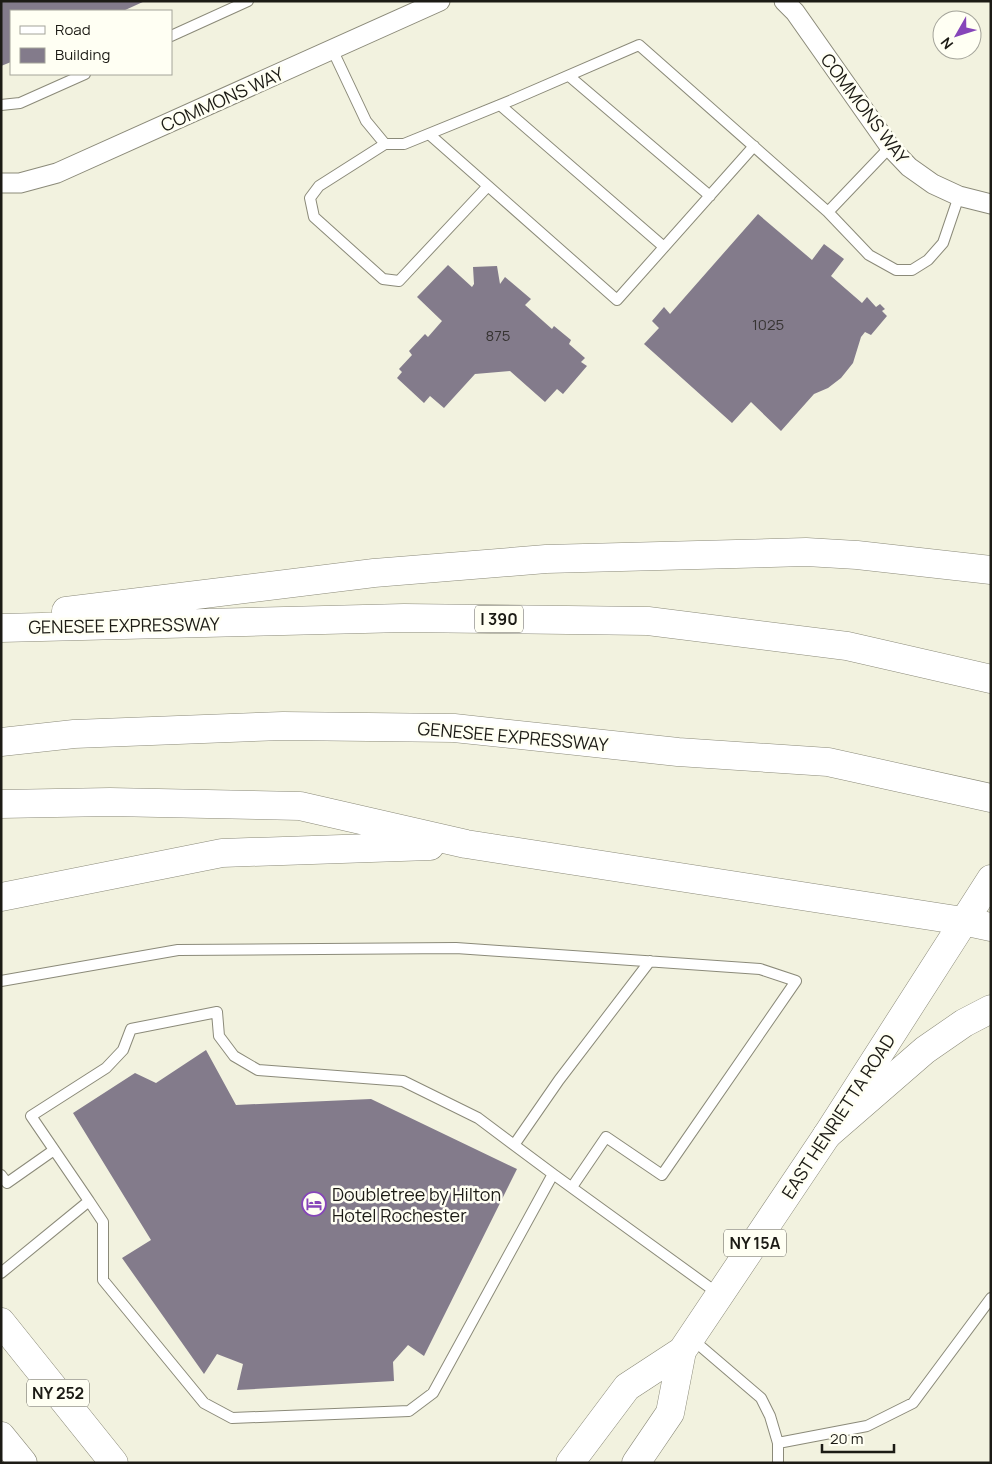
<svg xmlns="http://www.w3.org/2000/svg" width="992" height="1464" viewBox="0 0 992 1464" font-family="Manrope,sans-serif">
<rect width="100%" height="100%" fill="#f2f2df"/>
<path fill="#837b8b" d="M1 1H145L123 11H11V62L1 66Z
M758 214 812 260 824 244 844 259 831 276 862 303 867 297 876 307 880 304 885 309 882 311 887 316 871 335 865 332 861 337 853 363 841 378 828 388 814 394 781 431 751 402 732 423 644 344 659 328 652 321 664 307 670 314Z
M448 265 472 287 474 284 473 267 497 266 500 284 505 277 531 299 525 305 552 329 554 326 571 340 569 344 585 358 581 362 587 366 563 394 557 389 545 402 510 371 475 374 444 408 430 396 424 403 397 378 402 372 399 369 412 355 409 351 425 334 428 337 442 321 417 297Z
M206 1050 236 1105 371 1099 517 1169 424 1356 408 1345 393 1362 394 1381 237 1390 243 1364 217 1354 204 1374 122 1258 151 1240 73 1113 135 1073 156 1083Z"/>
<g fill="none" stroke-linecap="round" stroke-linejoin="round">
<g stroke="#8b8a79" stroke-width="12">
<path id="lane" d="M171 36 248 1
M332 49 366 121 385 144H404L512 100 639 45 828 212 869 255 896 270H912L928 260 943 243 959 196
M569 76 710 196
M1 105 20 103 85 74
M500 105 664 247
M385 144 319 186 310 198 314 217 383 279 399 281 488 186 429 134
M488 186 617 300 754 146
M828 212 890 147
M1 981 178 950 456 948 760 969 796 981 662 1175 606 1137 572 1187
M514 1145 559 1080 650 961
M1 1175 7 1183 54 1150
M89 1201 31 1116 106 1068 123 1050 131 1029 217 1012 219 1036 234 1056 258 1070 403 1081 478 1118 553 1174
M1 1273 89 1201 103 1222V1280L204 1403 232 1418 409 1411 433 1393 553 1174 720 1295
M692 1339 761 1398 770 1416 778 1443V1463
M778 1443 867 1426 913 1403 991 1298"/>
</g>
<g stroke="#8b8a79" stroke-width="21">
<path id="street" d="M784 1 795 12 890 147 909 167 933 184 959 196 991 204
M1 183H20L57 173 440 1"/>
</g>
<g stroke="#8b8a79" stroke-width="29">
<path id="primary" d="M1 1322 114 1463
M1 1436 23 1463
M570 1463 627 1387 682 1351
M636 1463 670 1413 682 1351 827 1135 991 879"/>
</g>
<g stroke="#8b8a79" stroke-width="29">
<path id="highway" d="M66 611 374 573 546 559 806 552 857 555 991 570
M1 628 404 618 648 621 847 646 991 679
M1 742 74 734 283 726 454 728 678 752 828 762 991 798
M1 804 110 802 300 806 466 844 963 921 991 927
M1 897 222 853 430 846
M827 1135 925 1050 964 1023 991 1009"/>
</g>
<use href="#lane" stroke="#fff" stroke-width="10"/>
<use href="#street" stroke="#fff" stroke-width="19"/>
<use href="#primary" stroke="#fff" stroke-width="28"/>
<use href="#highway" stroke="#fff" stroke-width="28"/>
</g>
<defs>
<g id="hotel-ring" transform="scale(1.25)"><circle r="9.5" fill="#fffff3" stroke="#8645b9" stroke-width="1.5"/><path d="M-6-4.5h1.5V1H6V5H4.5V3h-9V5H-6ZM-4 0a1.8 1.8 0 1 1 3.6 0ZM.5 0V-2.5h3Q6-2.5 6 0Z" fill="#8645b9"/></g>
</defs>
<g fill-rule="evenodd">
<use href="#hotel-ring" x="314" y="1204"/>
</g>
<g text-anchor="middle" dominant-baseline="central" stroke-width="5" stroke-linejoin="round" paint-order="stroke">
<g font-size="15" fill="#363332">
<text x="768" y="324">1025</text>
<text x="498" y="335">875</text>
</g>
<g fill="#fffff3" stroke="#605f58" stroke-width="1">
<rect x="475" y="605.5" width="48" height="27" rx="4"/>
<rect x="724" y="1229.5" width="62" height="27" rx="4"/>
<rect x="27" y="1379.5" width="62" height="27" rx="4"/>
</g>
<g font-size="16" font-weight="bold" fill="#1c1b15">
<text x="499" y="619">I 390</text>
<text x="755" y="1243">NY 15A</text>
<text x="58" y="1393">NY 252</text>
</g>
<g font-size="18" fill="#1c1b15" stroke="#fffff3">
<text transform="translate(222 99) rotate(-24)">COMMONS WAY</text>
<text transform="translate(865 108) rotate(53)">COMMONS WAY</text>
<text transform="translate(124 625) rotate(-1)">GENESEE EXPRESSWAY</text>
<text transform="translate(513 736) rotate(5)">GENESEE EXPRESSWAY</text>
<text transform="translate(838 1116) rotate(-57)">EAST HENRIETTA ROAD</text>
</g>
<g font-size="18" fill="#1c1b15" stroke="#fffff3" text-anchor="start">
<text x="332" y="1194">Doubletree by Hilton<tspan x="332" dy="21">Hotel Rochester</tspan></text>
</g>
</g>
<rect width="992" height="1464" fill="none" stroke="#1c1b15" stroke-width="5"/>
<rect x="10" y="10" width="162" height="65" fill="#fffff3" stroke="#a4a49a"/>
<rect x="20" y="26" width="25" height="8" fill="#ffffff" stroke="#a4a49a"/>
<text x="55" y="35" font-size="15" fill="#1c1b15">Road</text>
<rect x="20" y="48" width="25" height="15" fill="#837b8b" stroke="#a4a49a"/>
<text x="55" y="60" font-size="15" fill="#1c1b15">Building</text>
<g transform="translate(957 35) rotate(231)"><circle r="24" fill="#fffff3" stroke="#a4a49a"/>
<path d="M0-4L9 19L0 12L-9 19Z" fill="#8645b9"/>
<text y="-8" font-size="14" font-weight="bold" text-anchor="middle" fill="#1c1b15">N</text>
</g>
<path d="M822 1444v8h72v-8" fill="none" stroke="#1c1b15" stroke-width="2.5"/>
<text x="830" y="1444" font-size="15" fill="#1c1b15" stroke="#fffff3" stroke-width="4" paint-order="stroke">20 m</text>
</svg>
